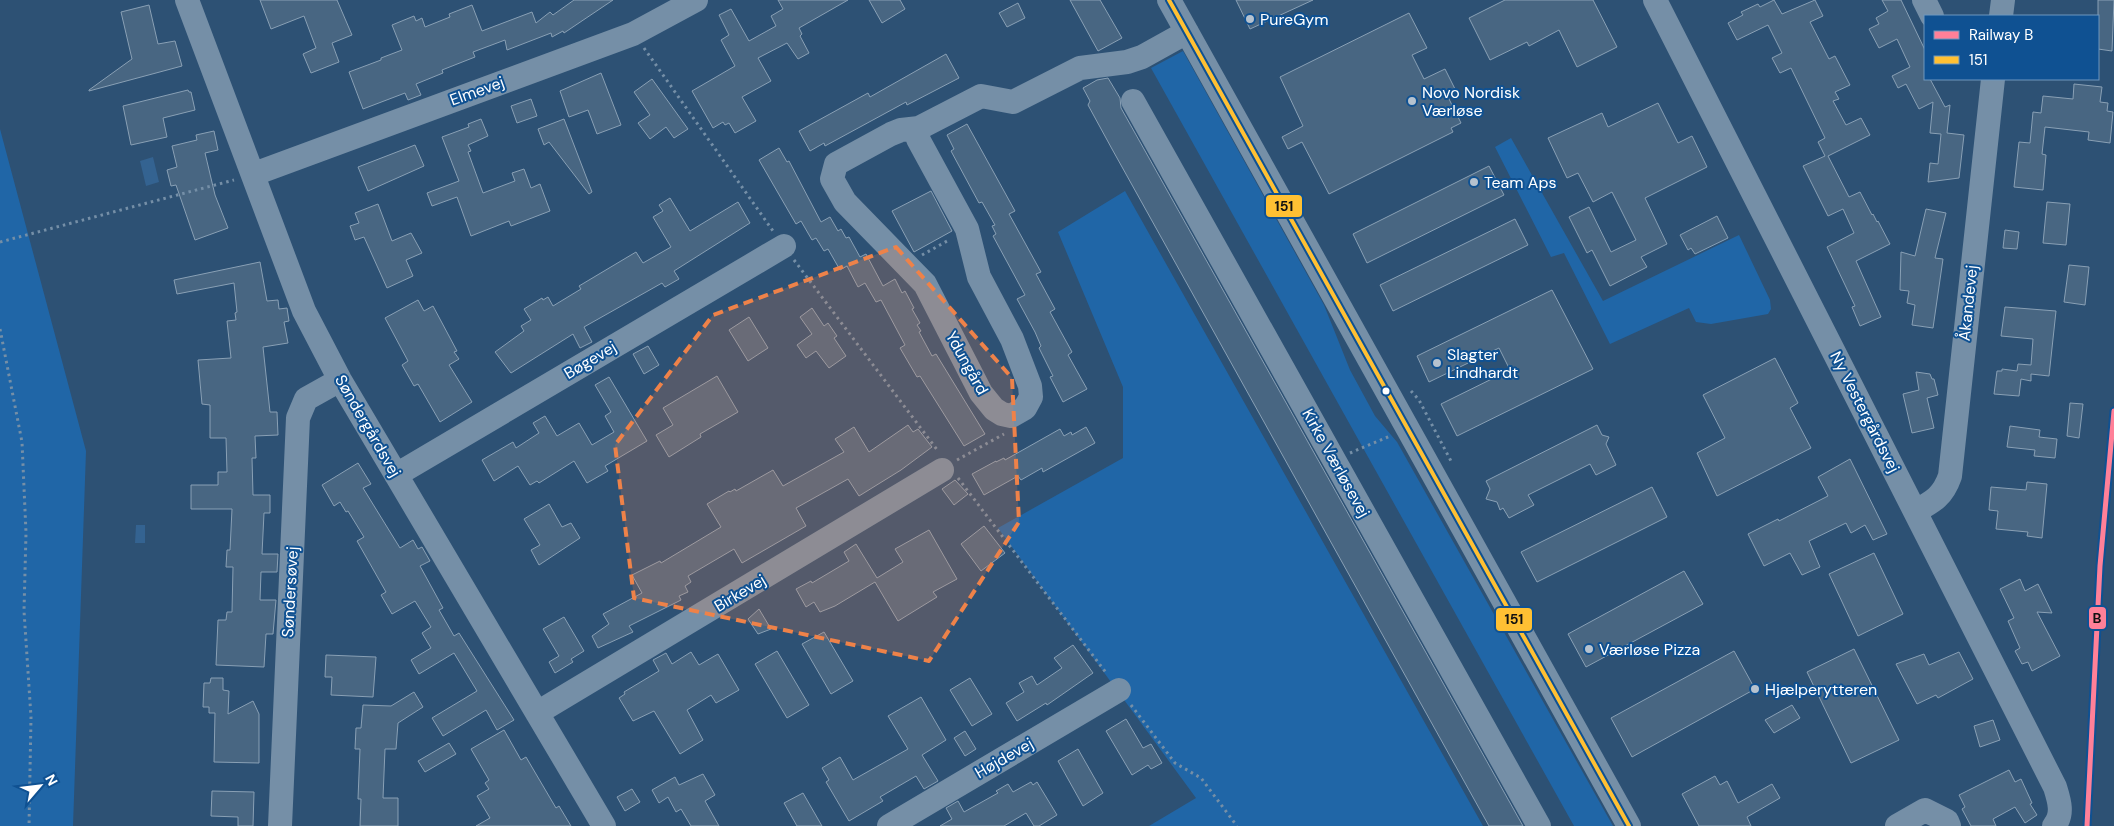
<svg xmlns="http://www.w3.org/2000/svg" width="2114" height="826" viewBox="0 0 2114 826" font-family="'DM Sans',sans-serif">
<rect width="100%" height="100%" fill="#2d5174"/>
<path fill="#2066a7" d="M1183 51 1324 305 1350 370 1375 416 1397 442 1613 826H1574L1151 68Z
M0 129 86 451 73 826H0Z
M1511 138 1603 301 1739 235 1770 300 1771 309 1768 314 1711 324 1696 322 1689 308 1610 344 1564 253 1551 257 1495 147Z
M1125 191 1483 826H1149L1196 798 998 528 1123 458V387L1058 232Z"/>
<path fill="#346391" d="M153 157 159 182 146 186 140 161Z
M136 525H145V543H135Z"/>
<path fill="#486682" stroke="#89a0b5" d="M260 0H337L352 35 332 43 339 62 311 73 303 54 316 48 304 16 271 29Z
M574 0H613L564 33 563 31 552 37 551 33 507 50 505 40 473 52 475 57 442 70 443 73 416 84 421 95 408 100 405 93 363 109 349 72 381 60V58L402 50 392 25 414 16 416 21 422 18 425 27 450 17 449 14 472 5 482 31 532 12 536 23 550 12 553 15Z
M778 0H848L799 28 802 34 800 36 809 53 798 59 787 43 758 58 771 81 742 97 756 121 735 133 729 123 725 125 723 122 713 128 692 91 735 66 721 40 729 35 719 15 731 9 749 41 776 26 771 16 783 9Z
M869 0H900L905 9 882 23Z
M1070 0H1100L1122 38 1098 51Z
M1236 0H1313L1250 29Z
M1505 0H1593L1617 47 1577 67 1559 30 1529 46 1527 42 1490 60 1469 18Z
M1774 0 1782 14 1815 0 1823 16 1810 22 1829 59 1835 56 1850 85 1835 92 1839 99 1833 101 1846 125 1861 118 1870 135 1828 156 1849 197 1860 192 1872 215 1873 214 1877 222 1878 221 1890 244 1856 261 1881 317 1860 326 1852 307 1855 306 1827 247 1854 233 1843 209 1828 216 1803 166 1825 156 1818 142 1825 138 1791 68 1780 73 1772 58 1782 53 1768 25 1737 40 1728 23 1743 15 1741 12 1758 4 1760 7Z
M1882 0H1901L1925 50V79H1930L1945 107 1950 105 1947 133 1964 135 1959 178 1928 182 1930 163 1938 164 1941 134 1930 133 1933 102 1919 109 1906 84 1898 88 1892 76 1910 67 1897 39 1879 48 1869 29 1879 24 1876 18 1888 11Z
M2098 0H2114L2112 51 2098 49Z
M1018 3 1025 18 1007 27 999 13Z
M149 5 158 44 175 41 182 66 89 91V90L132 59 121 12Z
M1409 13 1427 48 1412 55 1424 79 1445 69 1455 89 1446 93 1461 123 1451 128 1453 132 1329 194 1302 142 1288 149 1282 137 1303 126 1280 77Z
M946 54 959 78 907 105 906 102 825 146 824 143 810 151 799 131 868 93 870 97Z
M601 73 621 125 597 134 588 110 569 117 560 91Z
M1108 78 1120 98 1121 108 1523 826H1489L1112 149 1088 105 1090 101 1083 88 1097 80Z
M652 79 688 129 674 138 666 127 650 139 638 123 650 115 634 92Z
M2074 84 2102 87 2100 102 2108 103 2107 111 2113 112 2110 143 2088 140 2089 132 2045 127 2042 154 2046 155 2043 190 2014 187 2019 142 2030 143 2033 112 2041 113 2043 96 2073 99Z
M188 90 189 92H191L195 110 163 118 167 137 131 145 123 106Z
M531 99 537 116 517 123 511 106Z
M1658 103 1678 143 1692 136 1707 167 1645 198 1667 244 1641 257 1647 267 1610 286 1592 250 1587 253 1569 217 1589 207 1611 252 1636 240 1612 192 1593 202 1578 173 1567 178 1548 138 1602 113 1608 127Z
M481 119 488 136 468 145 471 151 468 152 483 193 515 181 512 173 524 169 531 188 540 184 550 211 511 226 509 221 471 236 457 197 432 206 427 193 459 181 442 137 469 127 468 124Z
M564 119 592 192 589 194 549 142 544 145 538 129Z
M967 124 1015 211 1009 214 1041 272 1036 274 1055 309 1050 312 1072 352 1068 355 1087 389 1063 402 1050 377 1053 376 1039 348 1041 346 1035 332 1017 299 1025 295 993 236 996 234 992 226 995 225 982 202 979 203 951 151 954 149 947 135Z
M214 131 218 150 205 153 215 195 228 228 195 240 176 185 171 186 167 170 177 167 172 146 197 140 196 135Z
M415 145 424 166 368 191 358 167Z
M779 148 787 162 789 161 821 222 830 217 838 231 841 229 846 238 849 237 860 257 866 254 883 286 895 279 902 293 905 291 914 308 912 309 920 323 917 325 921 331 919 332 932 356 936 354 985 434 964 446 920 376 917 377 900 348 905 345 881 300 876 302 865 283 858 287 847 266 840 270 828 249 824 251 816 238 812 240 801 221 796 224 759 160Z
M1489 166 1504 195 1367 263 1353 234Z
M931 191 952 231 914 252 892 211Z
M670 198 690 231 738 202 750 223 674 271 679 279 665 287 662 283 584 327 592 342 580 348 573 334 511 373 495 352 524 331 521 326 531 320 524 309 542 298 543 300 548 297 553 306 581 289 579 286 636 252 643 263 671 247 653 217 663 211 659 205Z
M2047 202 2070 204 2066 245 2043 243Z
M378 204 392 241 411 233 422 253 406 260 413 276 387 288 364 237 355 240 350 226 359 223 355 213Z
M1926 209 1946 213 1935 258 1943 259 1933 328 1912 325 1915 305 1907 303 1909 291 1900 290 1901 252 1915 256Z
M1717 216 1728 238 1695 254 1691 248 1688 250 1680 235Z
M1515 219 1528 245 1393 311 1380 285Z
M2005 230 2019 232 2017 249 2003 248Z
M260 262 267 301 278 300 279 309 287 308 289 321 284 322 288 343 263 347 270 412H277L278 435 255 436 256 458H252L253 495H270V513H264L262 554H278L277 572H261L260 600H276L273 634H266L264 667 216 665 218 620H226L227 612H232L233 567H226L227 550H230L232 509H191V485H218V472H227L226 438H210V405L202 404 198 360 231 358 227 321 236 320 235 313 237 312 234 283 177 294 174 280Z
M2069 265 2089 267 2085 305 2064 302Z
M1552 290 1593 369 1457 436 1441 404 1510 370 1499 348 1429 382 1417 356Z
M418 300 424 311 433 306 457 351 454 352 459 359 449 365 472 402 440 422 418 384 414 386 402 365 408 361 385 318Z
M2005 307 2056 311 2049 376 2031 374V381L2021 379 2019 396 1994 394 1997 371H2002V369L2017 371 2018 364 2031 365 2033 339 2001 336Z
M812 308 824 326 828 323 837 336 834 338 846 356 829 368 816 351 806 358 797 345 812 334 800 317Z
M749 317 768 348 748 361 729 330Z
M648 346 659 365 644 374 633 354Z
M1775 358 1798 403 1790 408 1811 448 1717 496 1697 453 1725 438 1703 395Z
M1916 372 1930 374 1932 379H1934L1938 395 1927 398 1934 428 1912 433 1903 394 1919 390Z
M717 376 738 412 700 434 701 437 669 457 656 435 673 425 663 408Z
M609 377 647 441 605 466 608 471 587 483 574 461 539 483 537 481 530 485 518 466 494 481 482 460 513 442 516 448 539 433 533 423 545 416 557 436 579 423 592 445 614 432 605 416 611 412 595 385Z
M2070 403 2083 404 2079 438 2067 436Z
M908 425 913 432 918 429 932 447 901 470 859 496 848 479 796 508 806 526 742 563 734 549 688 576 691 582 685 586 688 592 679 596 681 600 629 626 633 632 598 648 592 636 609 624 603 614 642 593 632 575 660 561 661 563 721 527 707 504 729 491 730 492 735 489 736 491 773 470 783 486 844 452 835 439 854 427 869 452Z
M1597 425 1602 435 1609 437 1606 444 1616 465 1596 475 1590 464 1528 495 1534 505 1509 518 1503 508 1500 510 1497 502 1486 499 1490 489 1486 481Z
M2010 426 2040 430 2039 437 2057 439 2055 458 2034 456 2035 450 2007 447Z
M1086 427 1095 443 1043 472 1042 468 1021 480 1018 476 984 495 972 474 996 461V462L1004 458 1005 460 1060 429 1064 436 1071 432 1072 435Z
M1850 459 1887 534 1873 540 1865 525 1851 533 1846 523 1809 541 1820 567 1802 575 1790 553 1764 566 1748 534 1778 519 1779 521 1828 496 1818 477Z
M358 463 371 484 363 488 400 548 413 540 418 549 422 547 430 561 420 566 443 608 439 610 454 636 459 633 514 720 497 730 486 710 443 736 432 718 477 691 454 653 419 674 411 660 431 648 422 633 431 627 415 601 392 614 381 595 386 592 357 541 364 537 348 511 346 512 340 502 334 506 322 485Z
M955 480 968 494 954 505 942 489Z
M2027 482 2047 484 2042 538 2027 536 2028 532 1996 529 1998 511 1989 510 1991 487 2026 490Z
M1652 487 1667 517 1537 582 1521 552Z
M549 504 562 527 571 523 580 538 539 565 531 550 540 545 524 519Z
M984 526 1005 553 981 571 961 544Z
M929 530 957 579 933 592 937 597 898 621 875 582 835 606 820 612 814 602 806 607 796 589 811 581 812 583 849 561 844 552 856 544 877 578 903 562 895 549Z
M1874 553 1903 614 1858 636 1829 574Z
M1684 571 1703 604 1586 667 1568 634Z
M2020 579 2025 591 2038 584 2052 613 2037 612 2060 656 2032 671 2028 662 2022 664 2015 651 2020 648 2008 621 2014 618 2000 589Z
M759 609 771 629 758 634 748 619Z
M564 617 584 651 571 659 573 662 555 673 549 662 559 656 543 629Z
M824 632 853 681 831 694 802 644Z
M1073 645 1093 673 1047 705 1046 703 1017 721 1006 703 1024 692 1019 683 1032 676 1037 685 1062 668 1054 658Z
M1854 649 1899 740 1851 763 1807 672Z
M777 651 809 705 787 718 755 664Z
M1734 651 1755 689 1632 757 1611 718Z
M691 652 699 665 718 654 739 690 716 703 711 695 687 710 703 740 680 754 654 711 633 721 619 698 625 694 624 692 659 671 653 660 666 653 672 664Z
M1959 652 1973 679 1938 698 1936 695 1917 704 1896 664 1924 654 1929 665Z
M326 655 376 657 373 697 331 695 332 677H325Z
M211 678H223V690L229 691 228 714 253 701 259 714V763L214 762 215 713H209V707H203L204 683H210Z
M970 678 992 714 972 726 950 690Z
M414 692 423 707 398 723 396 749H385L383 798H398V826H360L361 799H358L360 749H355L356 728H361L363 705 391 706Z
M921 697 946 740 922 755 938 781 924 789 916 776 880 797 883 801 849 821 826 782 829 780 822 768 840 757 853 780 908 749 888 716Z
M1792 705 1800 718 1774 733 1765 720Z
M1126 719 1143 748 1151 744 1162 763 1151 769 1148 765 1132 775 1106 731Z
M1993 720 2000 740 1980 747 1974 726Z
M504 730 521 760 526 757 556 808 559 806 571 826H476L490 818 477 796 489 789 485 783 489 780 471 749Z
M965 731 976 749 965 756 954 738Z
M449 743 456 754 425 772 418 761Z
M1078 749 1103 793 1083 806 1058 761Z
M2009 770 2015 782 2021 779 2032 803 2030 804 2037 815 2025 823 2015 807 1993 819 1996 826H1971L1962 809 1965 807 1959 795Z
M703 774 715 795 705 801 719 826H691L681 809 676 812 668 797 659 803 652 790 675 777 679 785Z
M1715 776 1720 785 1727 781 1738 803 1772 784 1780 798 1747 817 1751 826H1699L1682 794Z
M1031 782 1033 785 1037 782 1057 815 1039 826H1034L1026 813 1004 826H940L952 819 946 808 958 801 964 812 998 793 996 791 1008 784 1013 792Z
M632 789 640 802 625 811 617 797Z
M212 791 254 792 253 826H238V817L211 816Z
M803 793 822 826H797L784 803Z"/>
<g fill="none" stroke-linecap="round" stroke-linejoin="round">
<path stroke="#758fa7" stroke-width="3" stroke-dasharray="2.5 4" stroke-linecap="butt" d="M644 48 773 231
M0 242 234 180
M922 255 949 240
M794 260 938 451
M0 329 22 442 26 533 24 611 31 717 29 826
M1411 391 1419 400 1452 463
M1350 453 1390 436
M957 460 1004 434
M958 478 1107 674
M1131 705 1175 763 1201 778 1237 826"/>
<path stroke="#758fa7" stroke-width="24" d="M187 0 304 311 340 380 604 826
M1169 0 1629 826
M1655 0 2055 787C2059 800 2064 814 2054 826
M1924 0 1932 16
M2001 16 2003 0
M1133 101 1539 826
M919 128 918 139 967 229 979 277 1012 339 1030 386 1031 397 1025 408 1011 416 1002 414 994 409 981 393 925 284 845 202 832 179 836 164 891 134 901 130 919 128 981 96 1013 102 1080 68 1127 62 1142 57 1187 32
M254 174 633 34 696 0
M396 475 784 246
M1916 511C1934 501 1943 496 1950 476L1993 79
M537 713 942 470
M280 826 298 418 306 399 340 380
M889 826 1119 690
M1897 826 1925 810 1947 821 1949 826"/>
<g stroke="#0f5192" stroke-width="8">
<path id="bus-1" d="M1169 0 1629 826"/>
</g>
<use href="#bus-1" stroke="#ffc033" stroke-width="4"/>
<g stroke="#0f5192" stroke-width="9">
<path id="rail-1" d="M2087 826 2100 566 2114 411"/>
</g>
<use href="#rail-1" stroke="#ff8098" stroke-width="5"/>
</g>
<path fill="#ee8249" fill-opacity="0.2" stroke="#ee8249" stroke-width="4" stroke-dasharray="10 6" stroke-linejoin="round" d="M896 247 1012 378 1019 522 929 661 634 598 615 445 713 315Z"/>
<g fill="#b6c2ce" stroke="#0f5192" stroke-width="2">
<circle cx="1250" cy="19" r="5"/>
<circle cx="1412" cy="101" r="5"/>
<circle cx="1474" cy="182" r="5"/>
<circle cx="1437" cy="363" r="5"/>
<circle cx="1589" cy="649" r="5"/>
<circle cx="1755" cy="689" r="5"/>
</g>
<circle fill="#fff" stroke="#0f5192" stroke-width="2" cx="1386" cy="391" r="4.5"/>
<g text-anchor="middle" dominant-baseline="central" stroke-width="4" stroke-linejoin="round" paint-order="stroke">
<g font-size="16" fill="#fff" stroke="#0f5192" text-anchor="start">
<text x="1260" y="19">PureGym</text>
<text x="1422" y="92">Novo Nordisk<tspan x="1422" dy="18">Værløse</tspan></text>
<text x="1484" y="182">Team Aps</text>
<text x="1447" y="354">Slagter<tspan x="1447" dy="18">Lindhardt</tspan></text>
<text x="1599" y="649">Værløse Pizza</text>
<text x="1765" y="689">Hjælperytteren</text>
</g>
<g font-size="16" fill="#fff" stroke="#0f5192">
<text transform="translate(477 91) rotate(-20)">Elmevej</text>
<text transform="translate(1968 303) rotate(-84)">Åkandevej</text>
<text transform="translate(590 360) rotate(-31)">Bøgevej</text>
<text transform="translate(967 363) rotate(61)">Ydungård</text>
<text transform="translate(1865 412) rotate(63)">Ny Vestergårdsvej</text>
<text transform="translate(368 426) rotate(60)">Søndergårdsvej</text>
<text transform="translate(1336 463) rotate(61)">Kirke Værløsevej</text>
<text transform="translate(290 592) rotate(-87)">Søndersøvej</text>
<text transform="translate(740 593) rotate(-31)">Birkevej</text>
<text transform="translate(1004 758) rotate(-30)">Højdevej</text>
</g>
</g>
<g stroke="#0f5192" stroke-width="2">
<rect x="1265" y="194" width="38" height="24" rx="5" fill="#ffc033"/>
<rect x="2088" y="606" width="19" height="24" rx="5" fill="#ff8098"/>
<rect x="1495" y="607" width="38" height="25" rx="5" fill="#ffc033"/>
</g>
<g font-size="14" text-anchor="middle" font-weight="bold" fill="#111">
<text x="1284" y="211">151</text>
<text x="2097" y="623">B</text>
<text x="1514" y="624">151</text>
</g>
<rect x="1924" y="15" width="175" height="65" fill="#0f5192" stroke="#6f97be"/>
<rect x="1934" y="31" width="25" height="8" fill="#ff8098" stroke="#6f97be"/>
<text x="1969" y="40" font-size="15" fill="#ffffff">Railway B</text>
<rect x="1934" y="56" width="25" height="8" fill="#ffc033" stroke="#6f97be"/>
<text x="1969" y="65" font-size="15" fill="#ffffff">151</text>
<g transform="translate(40 786) rotate(62)" stroke="#0f5192" stroke-width="4" paint-order="stroke">
<path d="M0-4L9 19L0 12L-9 19Z" fill="#ffffff"/>
<text y="-8" font-size="14" font-weight="bold" text-anchor="middle" fill="#ffffff">N</text>
</g>
</svg>
